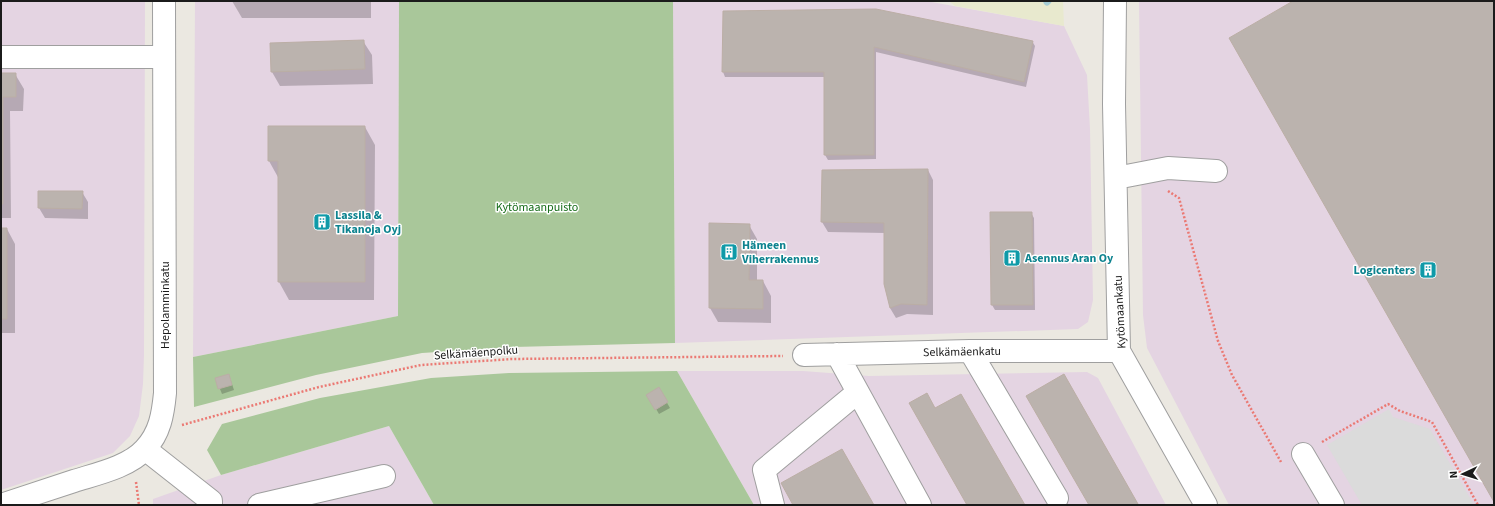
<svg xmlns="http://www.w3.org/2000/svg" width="1495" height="506" viewBox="0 0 1495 506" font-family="'Source Sans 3',sans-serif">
<rect width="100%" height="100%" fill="#ebe8e1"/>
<path fill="#e4d4e2" d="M1 1H145L144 355 143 384 139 416 130 436 113 453 1 490Z
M195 1H399L398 316 193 357Z
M673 1H926L1064 26 1087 75 1090 129 1093 300 1088 322 1078 329 675 343Z
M1139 1H1494V505H1229L1147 348 1143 315Z
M677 371H803L869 376 1087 372 1098 378 1166 505H754Z
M389 426 434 505H153V499L221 475Z"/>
<path fill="#e8e9ce" d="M949 1H1063L1064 26 955 6Z"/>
<path fill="#a9c79a" d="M399 1H673L675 343 513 347 422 353 316 375 194 407 193 357 398 316Z
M677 371 754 505H434L389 426 221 475 207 450 222 424 320 398 431 378 509 373Z"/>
<path fill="#dbdbdb" d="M1389 409 1393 417 1430 429 1473 503 1469 505H1362L1327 445Z"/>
<path fill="#0003" d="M232 1H371V18H242Z
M876 10 1032 41 1035 46 1026 87 876 52V159L828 160 825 155V77H725L723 72Z
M363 41 372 55 373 84 280 86 272 72 271 44Z
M1 74H15L24 89 23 111H10L11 218H1Z
M365 127 375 145 374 300H289L279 282V179L269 161Z
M928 170 933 180V315L907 314 896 318 890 308 885 284V233L828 232 822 222 823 171Z
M39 192H82L88 202V219L45 218 39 208Z
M991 213H1031L1034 218 1035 310H995L992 305Z
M710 224 749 225 757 239V281H763L771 296V323L718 322 710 308Z
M1 229H7L15 244V333H1Z
M229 375 234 390 222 394 216 379Z
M659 389 670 408 659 414 648 395Z"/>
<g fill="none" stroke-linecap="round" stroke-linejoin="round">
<path stroke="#a5cdd5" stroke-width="7" d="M1047 2 1048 1"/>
</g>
<path fill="#bbb3ae" stroke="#bbaea5" d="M1293 1H1494V502L1229 38Z
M876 9 1033 41 1024 82 874 47V155H824V72H722L723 11Z
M364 40 365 69 271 72 270 43Z
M1 73H16V97H3V204H1Z
M268 126H365V282H278V161H268Z
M928 169 927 305 901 304 890 308 884 284V223L821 222 822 170Z
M38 191H83L82 209 38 208Z
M990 212H1032L1033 305H991Z
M709 223 750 224 749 280H763V309L709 308Z
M1 228H7V319H1Z
M229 374 232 385 218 389 215 378Z
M1064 374 1138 504 1136 505H1089L1026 396Z
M659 387 668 402 655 410 646 395Z
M927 393 935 408 961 394 1025 505H967L909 403Z
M842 449 874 505H793L781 483Z"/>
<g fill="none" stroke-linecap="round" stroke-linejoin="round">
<g stroke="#9f9f9f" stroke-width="24">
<path id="minor" d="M1115 1 1114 104 1119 351 1206 505
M1 57H164
M1116 178 1168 168 1216 171
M970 351 1057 498
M837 354 920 505
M804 355 970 351H1119
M145 449 211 501V505
M1303 454 1333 505
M1 505C25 497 49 489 74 481 96 474 129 467 145 449 160 433 163 414 165 393L164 1
M259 505 384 476
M773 505 764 470 858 392"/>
</g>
<path stroke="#eb7973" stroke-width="2.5" stroke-dasharray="2 2" stroke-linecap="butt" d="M1168 191 1179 198 1218 341 1232 375 1281 462
M182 425 319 387 421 365 512 359 783 356
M1322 442 1388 404 1400 411 1432 422 1478 505
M136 482 139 505"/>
<use href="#minor" stroke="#fff" stroke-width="22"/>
</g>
<defs>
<g id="building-square" transform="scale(0.9)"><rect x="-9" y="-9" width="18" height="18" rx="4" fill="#0f9aa8" stroke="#fff"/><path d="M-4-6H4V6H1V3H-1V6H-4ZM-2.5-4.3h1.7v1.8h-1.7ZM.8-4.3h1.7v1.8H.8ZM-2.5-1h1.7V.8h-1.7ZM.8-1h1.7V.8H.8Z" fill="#fff"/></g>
</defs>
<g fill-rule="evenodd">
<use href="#building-square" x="322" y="222"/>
<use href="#building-square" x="729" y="252"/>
<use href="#building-square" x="1012" y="258"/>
<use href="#building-square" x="1428" y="270"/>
</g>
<g text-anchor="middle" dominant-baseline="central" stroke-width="3" stroke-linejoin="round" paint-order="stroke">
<g font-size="12" fill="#156c18" stroke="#fff">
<text x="537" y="207">Kytömaanpuisto</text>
</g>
<g font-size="12" font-weight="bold" fill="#0d838f" stroke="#fff" text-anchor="start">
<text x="335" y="215">Lassila &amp;<tspan x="335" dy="14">Tikanoja Oyj</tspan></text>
<text x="742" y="245">Hämeen<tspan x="742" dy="14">Viherrakennus</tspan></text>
<text x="1025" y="258">Asennus Aran Oy</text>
<text x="1415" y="270" text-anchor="end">Logicenters</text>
</g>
<g font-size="12" fill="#1b1b1b" stroke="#fff">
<text transform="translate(165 305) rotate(-90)">Hepolamminkatu</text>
<text transform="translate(1120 312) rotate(-93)">Kytömaankatu</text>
<text transform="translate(962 352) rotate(-1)">Selkämäenkatu</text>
<text transform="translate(476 353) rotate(-4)">Selkämäenpolku</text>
</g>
</g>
<rect width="1495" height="506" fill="none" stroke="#1b1b1b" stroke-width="4"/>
<g transform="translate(1463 474) rotate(266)" stroke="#ffffff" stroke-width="3" paint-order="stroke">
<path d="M0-3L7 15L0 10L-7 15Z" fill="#1b1b1b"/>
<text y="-6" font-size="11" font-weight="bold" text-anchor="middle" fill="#1b1b1b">N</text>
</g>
</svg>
